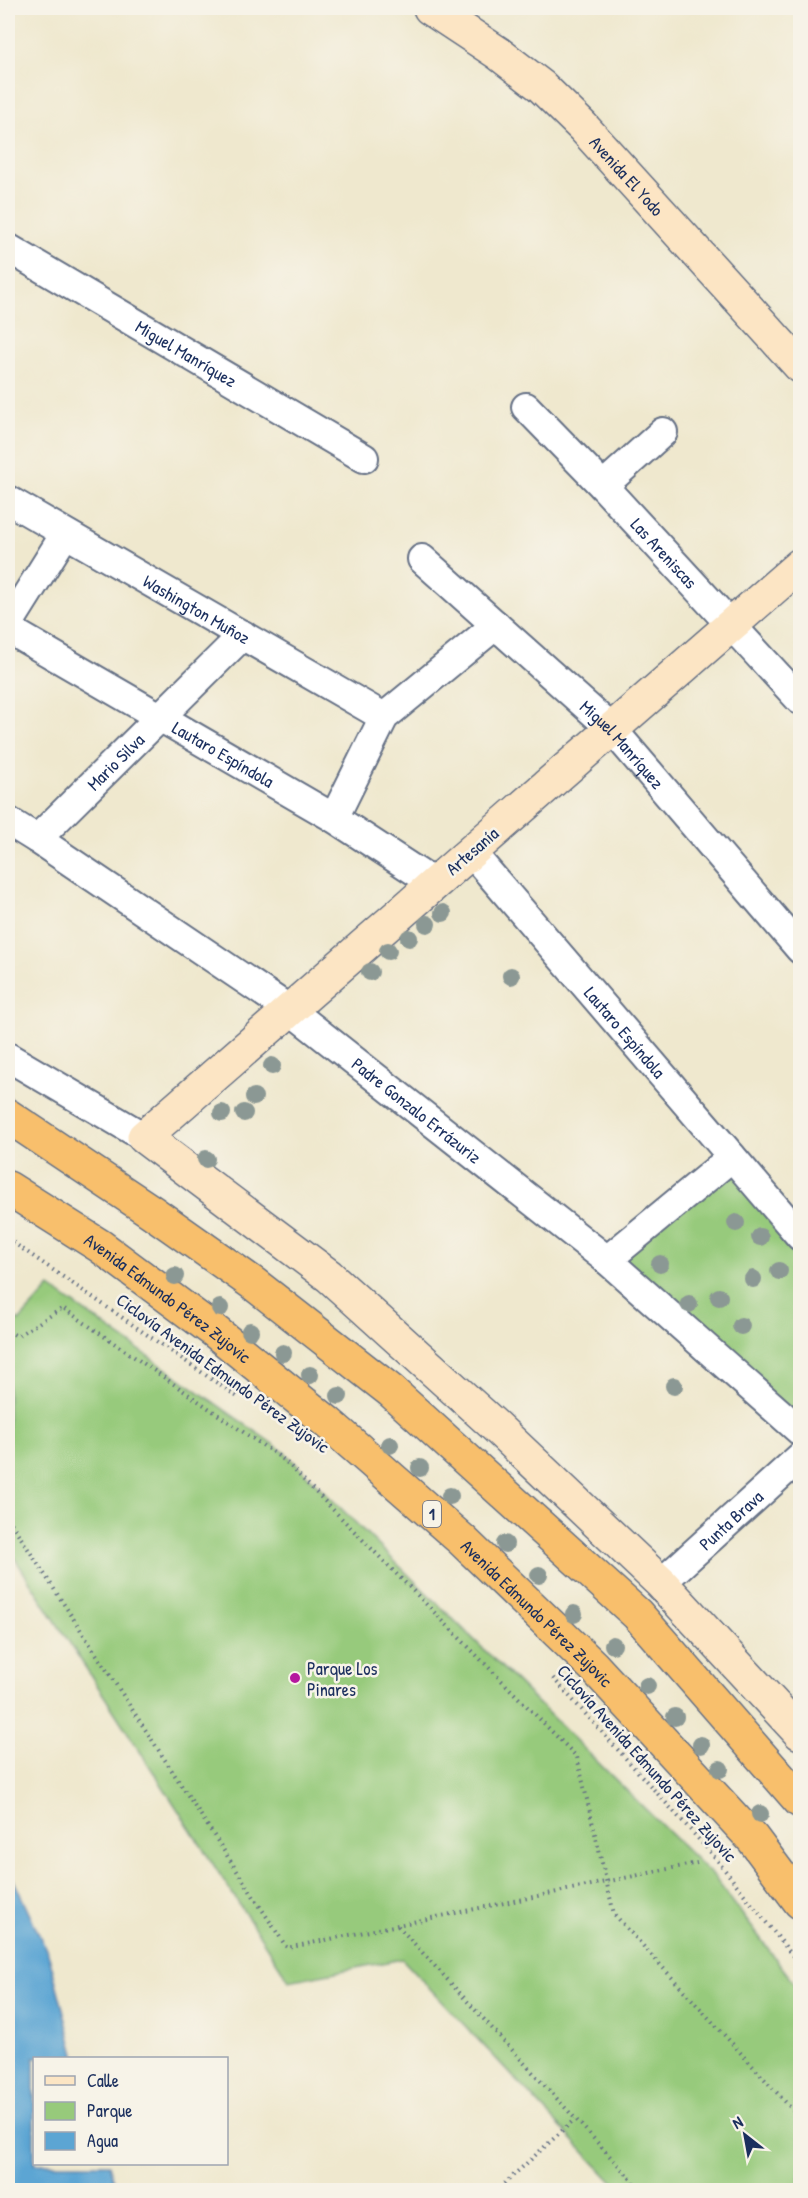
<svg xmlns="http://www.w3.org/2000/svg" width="808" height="2198" viewBox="0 0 808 2198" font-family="'Patrick Hand',sans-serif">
<rect width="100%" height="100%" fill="#f7f3e8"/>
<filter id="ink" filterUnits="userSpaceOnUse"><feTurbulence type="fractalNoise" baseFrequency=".0167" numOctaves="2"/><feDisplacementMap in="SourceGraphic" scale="12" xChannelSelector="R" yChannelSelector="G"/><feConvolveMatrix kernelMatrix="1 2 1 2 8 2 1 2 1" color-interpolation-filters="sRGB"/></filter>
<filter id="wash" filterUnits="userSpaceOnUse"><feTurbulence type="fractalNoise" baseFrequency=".008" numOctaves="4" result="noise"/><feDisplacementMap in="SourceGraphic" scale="24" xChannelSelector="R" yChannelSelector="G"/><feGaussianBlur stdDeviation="1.35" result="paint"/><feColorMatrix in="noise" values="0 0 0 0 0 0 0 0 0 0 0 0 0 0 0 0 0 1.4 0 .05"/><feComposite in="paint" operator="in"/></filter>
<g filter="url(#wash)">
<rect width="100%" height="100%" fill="#efe8ce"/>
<path fill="#97ca7b" stroke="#597c6c" stroke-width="1.5" d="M732 1157 800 1236V1431L607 1260Z
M50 1287 283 1451 714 1877 800 1991V2190H620L402 1959 289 1981 8 1548V1314L19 1321Z"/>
<path fill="#5ca5d3" stroke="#3c6a98" stroke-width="1.5" d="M8 1868 49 1956 76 2058H34V2164H109L117 2190H8Z"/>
</g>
<g filter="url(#ink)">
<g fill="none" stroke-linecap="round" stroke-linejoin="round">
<g stroke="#657085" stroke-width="32">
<g id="street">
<path id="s1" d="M8 248 364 458"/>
<path id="s2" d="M526 407 603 486 800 700"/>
<path d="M603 486 663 432"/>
<path id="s3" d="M8 500 384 717"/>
<path id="s4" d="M422 559 612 729 800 949"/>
<path d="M8 625 65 534"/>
<path id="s5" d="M8 629 334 818 435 884"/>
<path d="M334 818 384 717 496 625"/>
<path id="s6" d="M8 821 37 839 290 1010 607 1260 800 1431"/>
<path id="s7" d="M37 839 243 635"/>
<path id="s8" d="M471 852 800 1236"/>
<path d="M8 1057 144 1137"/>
<path d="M607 1260 732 1157"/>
<path id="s9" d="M661 1583 800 1457"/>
</g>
</g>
<g stroke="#657085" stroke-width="36">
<g id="secondary">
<path id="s10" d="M430 8 498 53 541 86 583 127 800 366"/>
<path d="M800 565 144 1137 329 1276 494 1425 661 1583 800 1733"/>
</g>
</g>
<g stroke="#657085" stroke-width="36">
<g id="highway">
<path d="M8 1116 152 1212 254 1284 391 1391 637 1614 800 1801"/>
<path id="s11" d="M8 1188 100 1246 213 1330 327 1422 462 1540 593 1666 753 1839 800 1902"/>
</g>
</g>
<path stroke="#657085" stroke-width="4" stroke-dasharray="1.5 4.5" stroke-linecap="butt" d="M8 1239 239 1398
M8 1331 17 1336 63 1308 284 1460 577 1757 614 1914 800 2118
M8 1518 287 1948 697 1863
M553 1678 713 1855 800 1965
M398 1926 641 2190
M504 2184 575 2119"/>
<use href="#street" stroke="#fff" stroke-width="28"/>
<use href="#secondary" stroke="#fce5c4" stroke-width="33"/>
<use href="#highway" stroke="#f8bf6c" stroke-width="33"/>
</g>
<g fill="#8b9894">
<circle cx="443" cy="913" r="9"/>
<circle cx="427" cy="924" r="9"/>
<circle cx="409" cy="938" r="9"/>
<circle cx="388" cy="951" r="9"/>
<circle cx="370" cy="972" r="9"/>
<circle cx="511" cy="976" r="9"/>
<circle cx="272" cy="1066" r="9"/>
<circle cx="254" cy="1097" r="9"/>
<circle cx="222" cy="1113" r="9"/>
<circle cx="244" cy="1113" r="9"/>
<circle cx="206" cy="1159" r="9"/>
<circle cx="736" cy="1223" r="9"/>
<circle cx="760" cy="1237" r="9"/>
<circle cx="660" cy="1264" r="9"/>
<circle cx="779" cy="1271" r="9"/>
<circle cx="175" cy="1276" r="9"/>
<circle cx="753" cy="1279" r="9"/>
<circle cx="719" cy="1297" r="9"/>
<circle cx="689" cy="1304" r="9"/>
<circle cx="220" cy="1308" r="9"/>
<circle cx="741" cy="1326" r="9"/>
<circle cx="250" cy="1331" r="9"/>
<circle cx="283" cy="1353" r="9"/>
<circle cx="310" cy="1375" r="9"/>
<circle cx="674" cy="1386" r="9"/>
<circle cx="339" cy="1396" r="9"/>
<circle cx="390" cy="1445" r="9"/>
<circle cx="420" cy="1468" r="9"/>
<circle cx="450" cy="1496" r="9"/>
<circle cx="505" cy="1544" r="9"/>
<circle cx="539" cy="1575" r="9"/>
<circle cx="574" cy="1614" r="9"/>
<circle cx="613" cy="1645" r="9"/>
<circle cx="647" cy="1686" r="9"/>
<circle cx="675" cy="1717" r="9"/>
<circle cx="701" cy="1745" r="9"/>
<circle cx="720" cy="1769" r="9"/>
<circle cx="760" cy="1814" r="9"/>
</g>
</g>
<circle fill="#b5179e" stroke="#f7f3e8" stroke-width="2" cx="295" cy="1678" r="6"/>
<g text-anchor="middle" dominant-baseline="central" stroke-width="5" stroke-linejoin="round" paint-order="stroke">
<rect fill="#f7f3e8" stroke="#5d6a87" stroke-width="1.5" x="423" y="1501" width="18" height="26" rx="4.5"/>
<g font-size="16" font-weight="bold" fill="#1b2f5e">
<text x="432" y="1514">1</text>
</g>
<g font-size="18" fill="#1b2f5e" stroke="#f7f3e8">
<text stroke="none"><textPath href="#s10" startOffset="260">Avenida El Yodo</textPath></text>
<text stroke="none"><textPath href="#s1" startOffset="207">Miguel Manríquez</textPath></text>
<text stroke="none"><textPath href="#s2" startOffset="201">Las Areniscas</textPath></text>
<text stroke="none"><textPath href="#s3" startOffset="218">Washington Muñoz</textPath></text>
<text stroke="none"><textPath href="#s4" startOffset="273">Miguel Manríquez</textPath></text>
<text stroke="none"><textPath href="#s5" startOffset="249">Lautaro Espíndola</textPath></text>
<text stroke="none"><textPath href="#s7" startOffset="110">Mario Silva</textPath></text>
<text transform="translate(472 851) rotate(-41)">Artesanía</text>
<text stroke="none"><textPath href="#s8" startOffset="237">Lautaro Espíndola</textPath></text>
<text stroke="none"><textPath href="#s6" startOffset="501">Padre Gonzalo Errázuriz</textPath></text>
<text stroke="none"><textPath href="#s11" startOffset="194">Avenida Edmundo Pérez Zujovic</textPath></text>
<text transform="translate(223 1373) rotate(36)">Ciclovía Avenida Edmundo Pérez Zujovic</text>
<text stroke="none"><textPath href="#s9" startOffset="94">Punta Brava</textPath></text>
<text stroke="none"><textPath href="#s11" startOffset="680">Avenida Edmundo Pérez Zujovic</textPath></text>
<text transform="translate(647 1763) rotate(48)">Ciclovía Avenida Edmundo Pérez Zujovic</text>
</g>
<g font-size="18" fill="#1b2f5e" stroke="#f7f3e8" text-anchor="start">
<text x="307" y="1668">Parque Los<tspan x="307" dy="21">Pinares</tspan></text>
</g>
</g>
<rect width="808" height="2198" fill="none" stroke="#f7f3e8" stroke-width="30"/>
<rect x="33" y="2057" width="195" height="108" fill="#f7f3e8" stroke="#9fa5b1" stroke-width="1.5"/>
<rect x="45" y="2076" width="30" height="9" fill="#fce5c4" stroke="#9fa5b1" stroke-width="1.5"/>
<text x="87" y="2087" font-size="18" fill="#1b2f5e">Calle</text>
<rect x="45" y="2102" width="30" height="18" fill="#97ca7b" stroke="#9fa5b1" stroke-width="1.5"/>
<text x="87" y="2117" font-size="18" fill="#1b2f5e">Parque</text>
<rect x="45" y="2132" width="30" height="18" fill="#5ca5d3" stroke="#9fa5b1" stroke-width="1.5"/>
<text x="87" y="2147" font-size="18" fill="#1b2f5e">Agua</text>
<g transform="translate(745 2135) rotate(329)" stroke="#f7f3e8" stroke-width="4.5" paint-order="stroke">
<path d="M0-4.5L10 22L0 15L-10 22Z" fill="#1b2f5e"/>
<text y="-9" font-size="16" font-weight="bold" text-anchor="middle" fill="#1b2f5e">N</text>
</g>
</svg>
